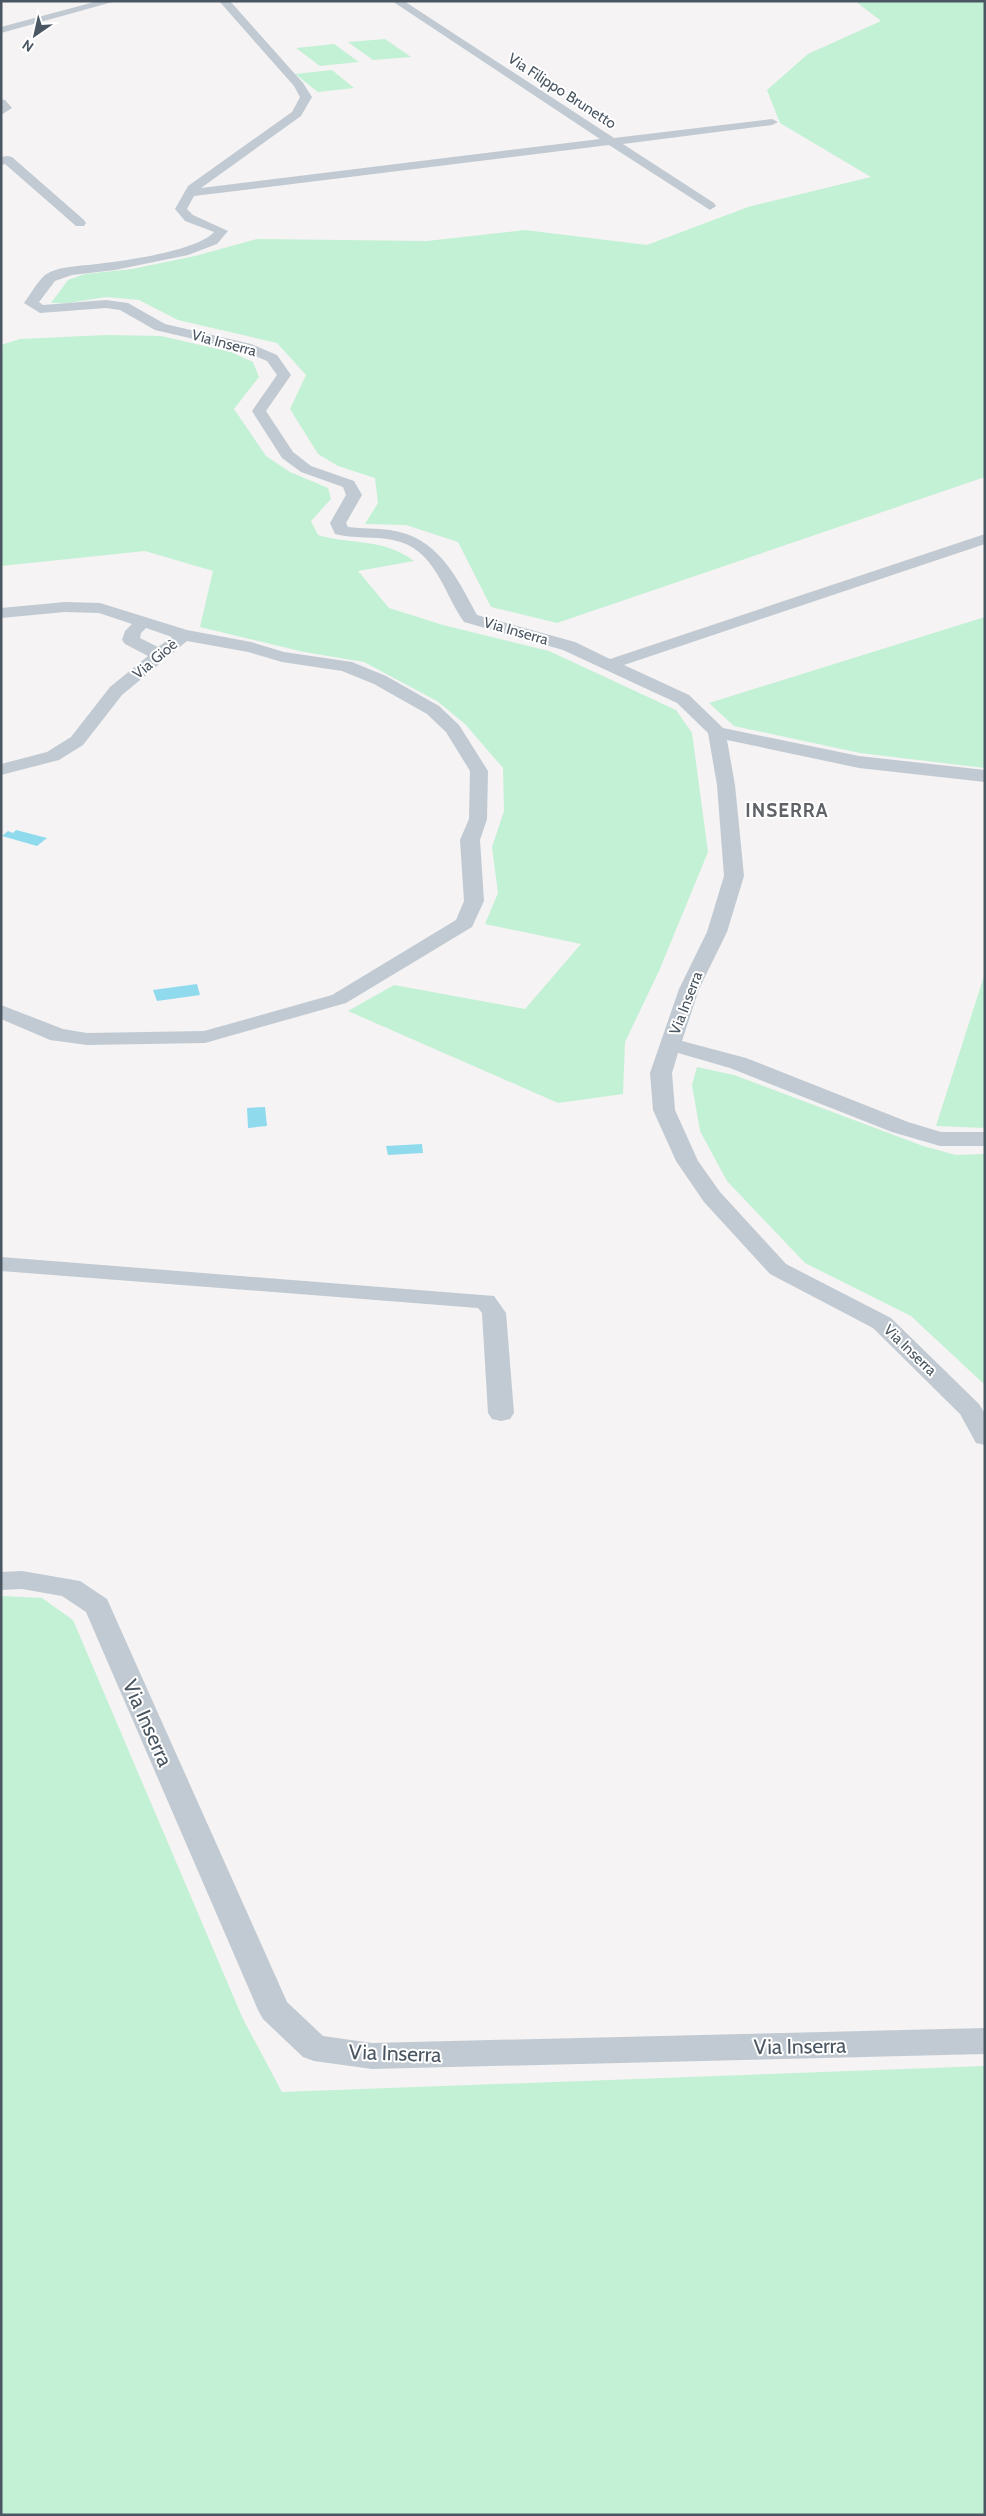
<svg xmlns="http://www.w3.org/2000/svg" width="986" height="2516" viewBox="0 0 986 2516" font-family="Cabin,sans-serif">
<rect width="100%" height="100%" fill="#f5f3f3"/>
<path fill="#c3f1d5" d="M855 1H985V477L557 623 491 607 458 542 406 525 365 524 378 503 375 478 338 466 318 454 290 409 306 375 277 343 178 320 139 300 106 297 68 303H51L68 280 85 274 132 269 195 256 257 239 427 241 525 230 647 245 748 207 871 177 780 123 767 90 808 54 881 21Z
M385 39 411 57 373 60 348 42Z
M334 44 359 62 320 66 296 48Z
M332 70 354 88 318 92 295 74Z
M106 335 161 336 231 352 253 362 259 377 234 409 266 456 290 472 328 488 331 499 311 521 318 535C352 545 384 538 414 561L358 571 389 608 443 625 549 651 676 710 692 733 708 852 659 971 625 1042 623 1094 558 1103 348 1011 394 985 525 1009 581 944 485 924 498 893 492 847 504 811 503 768 465 724 437 701 364 662 304 652 200 627 213 571 145 551 1 566V345L20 339Z
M985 617V768L860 753 734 726 709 703Z
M985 973V1128L936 1126Z
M697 1067 734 1075 923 1146 956 1155 985 1154V1385L911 1316 805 1263 727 1181 700 1131 692 1085Z
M1 1596 42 1598 73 1620 243 2019 282 2092 985 2066V2515H1Z"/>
<path fill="#90daee" d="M16 830 47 838 37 846 2 836 8 831 13 833Z
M197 984 200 995 157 1001 153 990Z
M265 1107 267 1126 248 1128 247 1108Z
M422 1144 423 1153 388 1155 386 1146Z"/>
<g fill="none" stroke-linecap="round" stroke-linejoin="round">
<path fill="#c1cad2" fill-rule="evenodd" d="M98 1H116L1 33V27Z
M219 1H230L303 83 312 97 301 116 201 188 600 139 392 1H404L614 138 772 119 778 122 772 125 623 144 714 203 716 206 710 210 609 145 194 196 187 209 193 215 228 231 217 244 188 255 115 270 72 275 55 281 39 302 43 305 106 300 128 303 165 324 251 344 277 355 291 375 266 411 293 452 311 466 354 481 362 495 346 523 348 527C362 529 376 528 390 530 438 537 456 576 477 615L575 642 610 659 985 534V544L624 665 689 695 723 728 859 756 985 770V782L859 768 727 740 735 785 744 876 727 932 699 989 682 1041 746 1058 908 1122 941 1132H985V1146H940L892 1132 730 1068 678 1053 672 1073 675 1110 698 1161 720 1192 786 1264 891 1318 979 1404 985 1414V1445L976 1443 960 1414 873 1328 770 1274 704 1202 676 1161 653 1110 650 1073 679 989 707 932 724 876 717 785 708 733 677 703 563 650 464 622C443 592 435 548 393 540 374 536 354 539 335 534L330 523 346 495 343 487 301 472 282 458 252 411 277 375 267 361 241 350 155 330 120 310 106 308 40 313 24 303C30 295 37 282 45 275 58 266 82 266 97 264 124 261 197 251 214 232L185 221 175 209 188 186 292 112 300 97 294 86Z
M1 99 5 100 12 108 1 115Z
M8 156 12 157 84 220 86 223 84 226H76L5 164 1 165V157Z
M65 602 100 603 187 630 251 642 284 652 352 662 386 676 439 706 459 725 488 771 487 819 480 840 484 901 472 927 346 1003 205 1043 87 1045 50 1040 1 1019V1005L63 1029 87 1033 204 1031 332 995 456 920 464 901 460 840 469 819 470 771 446 732 427 714 374 684 342 671 282 662 248 652 187 641 122 695 83 745 59 760 1 775V764L47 752 71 737 110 687 148 656 125 644 122 640 125 631 132 624 99 613 65 612 1 618V608ZM146 628 172 637 158 647 140 638 141 633Z
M1 1257 494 1296 506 1313 514 1413 510 1419 501 1421 492 1419 488 1413 482 1313 478 1308 1 1271Z
M22 1571 80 1581 107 1599 287 2002 323 2036 372 2043 985 2028V2054L372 2069 314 2061 303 2057 263 2019 258 2010 86 1612 62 1596 22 1589 1 1590V1572Z"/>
</g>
<g text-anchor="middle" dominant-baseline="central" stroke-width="4" stroke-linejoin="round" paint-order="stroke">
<g font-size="15" fill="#4a5661" stroke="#fff">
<text transform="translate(562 91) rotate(33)">Via Filippo Brunetto</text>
<text transform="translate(224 343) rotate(15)">Via Inserra</text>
<text transform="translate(516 631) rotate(16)">Via Inserra</text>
<text transform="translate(155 659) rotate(-40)">Via Gioè</text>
<text transform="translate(686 1003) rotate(-69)">Via Inserra</text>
<text transform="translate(910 1350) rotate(44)">Via Inserra</text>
</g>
<g font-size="19" font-weight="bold" letter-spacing="1" fill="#5f6368" stroke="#fff">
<text x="787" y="810">INSERRA</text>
</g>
<g font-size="21" fill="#4a5661" stroke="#fff">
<text transform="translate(148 1723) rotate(66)">Via Inserra</text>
<text transform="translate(800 2046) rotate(-1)">Via Inserra</text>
<text transform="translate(395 2053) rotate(2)">Via Inserra</text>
</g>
</g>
<rect width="986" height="2516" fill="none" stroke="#4a5661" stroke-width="5"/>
<g transform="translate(35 35) rotate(214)" stroke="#ffffff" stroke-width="4" paint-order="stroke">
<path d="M0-4L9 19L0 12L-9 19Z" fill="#4a5661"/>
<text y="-8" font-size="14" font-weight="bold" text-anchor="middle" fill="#4a5661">N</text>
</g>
</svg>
